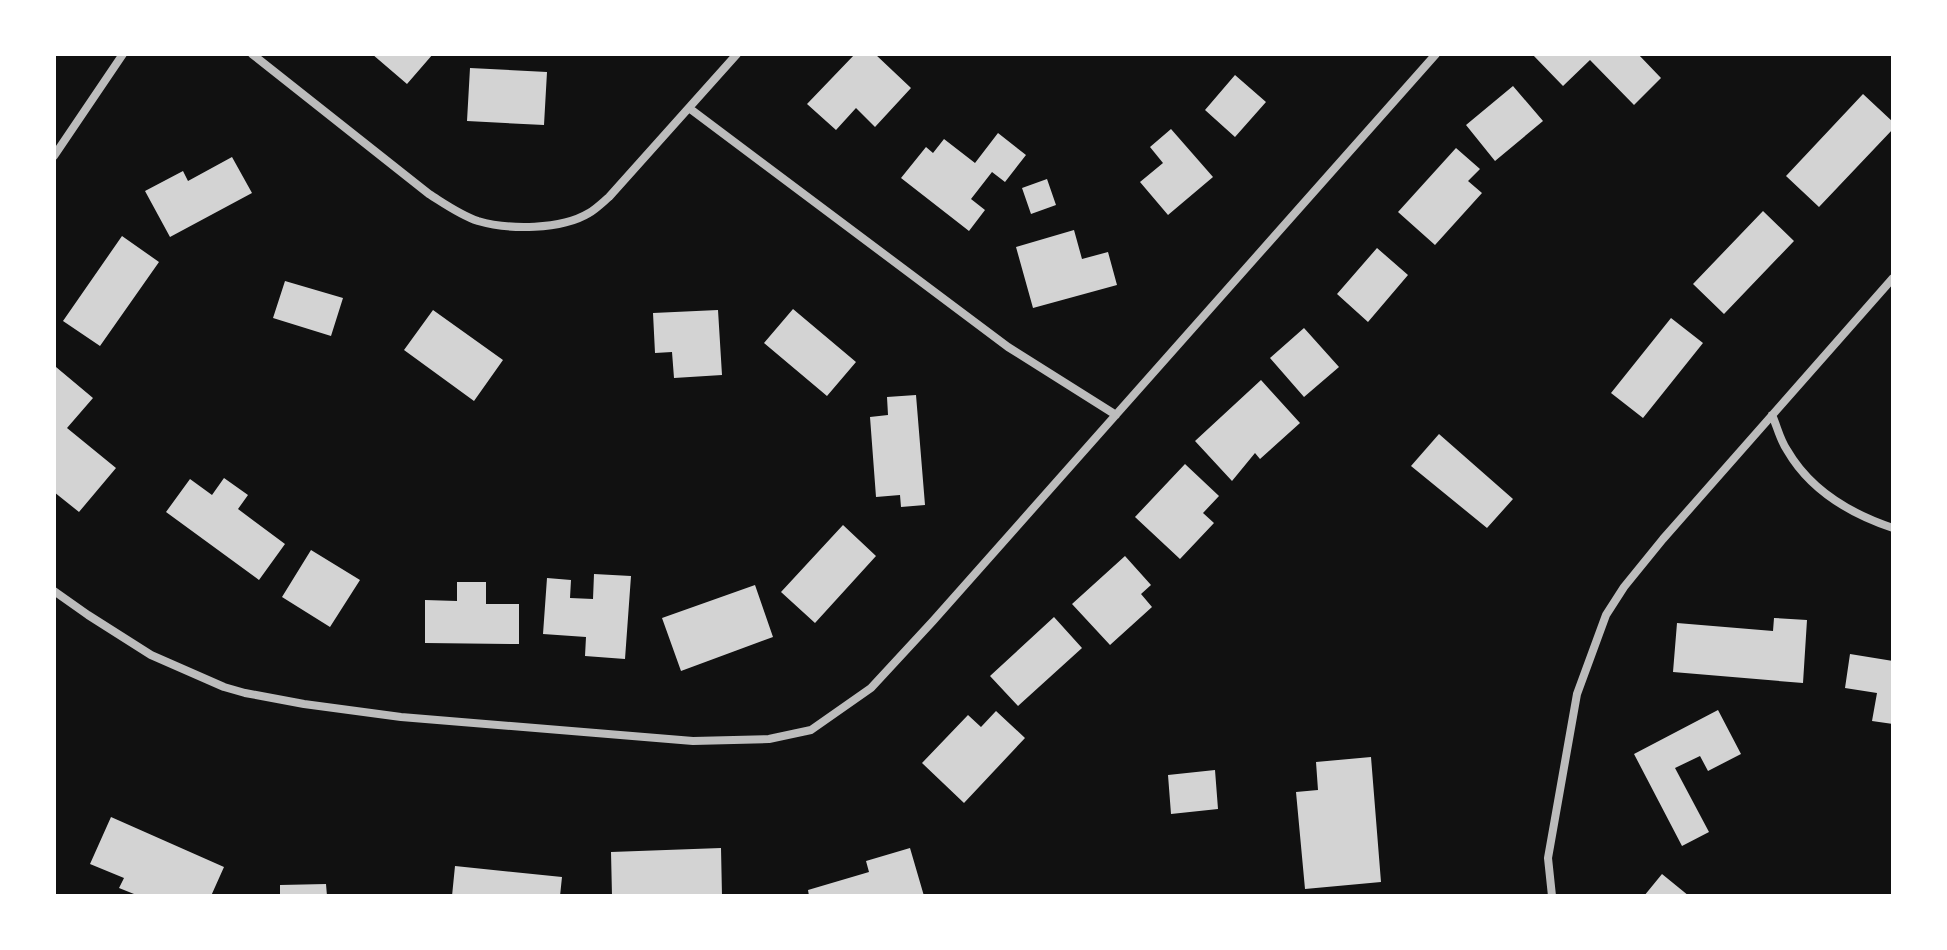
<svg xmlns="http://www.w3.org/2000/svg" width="1947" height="950" viewBox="0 0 1947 950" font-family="Quicksand,sans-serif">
<rect width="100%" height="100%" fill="#111"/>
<path fill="#d3d3d3" d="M372 54H433L407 84Z
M855 54H875L911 88 875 127 856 108 836 130 807 104Z
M1532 54H1638L1661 78 1634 105 1590 60 1563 86Z
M470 68 547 72 544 125 467 121Z
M1235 75 1266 102 1235 137 1205 110Z
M1513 86 1543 121 1495 161 1466 125Z
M1863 94 1893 122V129L1819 207 1786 176Z
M1171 129 1213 177 1168 215 1140 182 1163 163 1150 147Z
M998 133 1026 155 1005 182 992 172 971 199 985 210 969 231 901 178 926 147 933 153 944 139 975 163Z
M1456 148 1480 169 1468 181 1482 193 1435 245 1398 212Z
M232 157 252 193 170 237 145 191 183 171 188 181Z
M1047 179 1056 205 1031 214 1022 188Z
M1763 211 1794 241 1724 314 1693 284Z
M1074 230 1082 259 1108 252 1117 285 1033 308 1016 247Z
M122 236 159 262 100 346 63 321Z
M1377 248 1408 275 1368 322 1337 294Z
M285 281 343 298 331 336 273 318Z
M793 309 856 362 827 396 764 343Z
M433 310 503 360 474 401 404 350Z
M718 310 722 375 674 378 672 352 655 353 653 313Z
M1671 318 1703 343 1643 418 1611 393Z
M1304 328 1339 367 1304 397 1270 358Z
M56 367 93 398 67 428 116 468 79 512 54 492V369Z
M1261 380 1300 423 1260 459 1255 453 1232 481 1195 441Z
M916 395 925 505 901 507 900 495 876 497 870 417 888 415 887 397Z
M1439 434 1513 499 1487 528 1411 466Z
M1185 464 1219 496 1203 513 1214 523 1180 559 1135 517Z
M224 478 248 495 238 509 285 544 259 580 166 512 190 479 212 495Z
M843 525 876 556 815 623 781 592Z
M311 550 360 580 330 627 282 597Z
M1125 556 1151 585 1141 594 1152 607 1110 645 1072 604Z
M594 574 631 576 625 659 585 656 586 637 543 634 547 578 571 580 570 598 593 599Z
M457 582H486V604H519V644L425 643V600L457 601Z
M755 585 773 637 681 671 662 618Z
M1054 617 1082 648 1018 706 990 676Z
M1774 618 1807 620 1803 683 1673 672 1677 623 1773 631Z
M1850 654 1893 661V724L1872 721 1877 693 1845 688Z
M1718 710 1741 754 1708 771 1700 756 1675 768 1709 832 1682 846 1634 754Z
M996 711 1025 738 964 803 922 763 968 715 981 727Z
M1371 757 1381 882 1305 889 1296 792 1318 790 1316 762Z
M1215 770 1218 809 1171 814 1168 775Z
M111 817 224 867 211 896H139L119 888 124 878 90 864Z
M721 848 722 896H612L611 852Z
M910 848 924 896H809L808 890 869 872 866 861Z
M455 866 562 877 560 896H452Z
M1662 874 1689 896H1644Z
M326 884 327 896H280V885Z"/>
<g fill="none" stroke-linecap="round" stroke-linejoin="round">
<path stroke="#bcbcbc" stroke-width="8" d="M252 54 429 194C445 204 460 215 478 221 509 230 561 230 589 213 596 209 603 202 609 197L737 54
M689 108 1008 347 1116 415
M54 156 123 54
M1772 415C1777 426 1780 440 1787 450 1810 490 1851 514 1893 528
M54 591 88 615 151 655 224 687 245 693 304 704 401 717 693 741 769 739 811 730 871 688 933 621 1436 54
M1552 896 1548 858 1577 694 1606 615 1624 587 1663 539 1893 278"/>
</g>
<rect width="1947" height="950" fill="none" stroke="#ffffff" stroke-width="112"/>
</svg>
